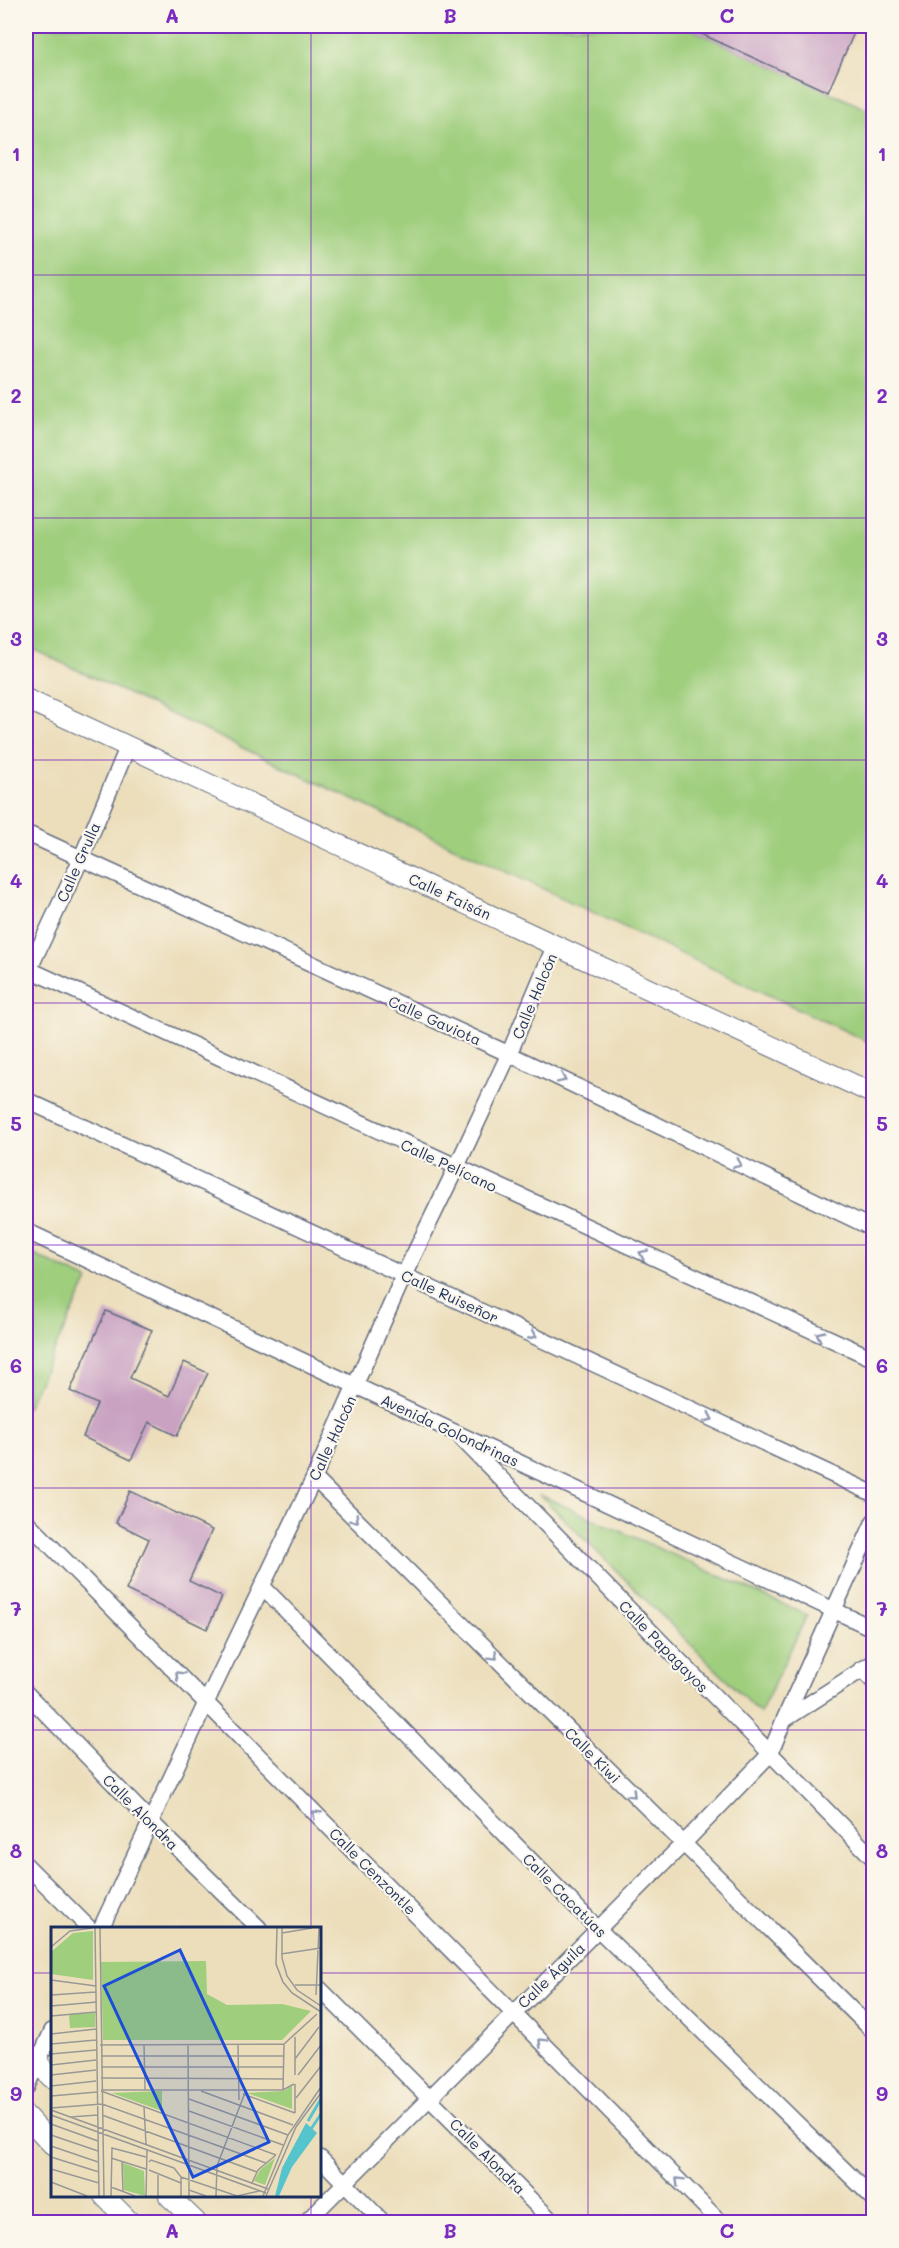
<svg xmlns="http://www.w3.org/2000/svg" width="899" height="2248" viewBox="0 0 899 2248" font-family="Mali,sans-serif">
<rect width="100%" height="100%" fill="#fbf7ec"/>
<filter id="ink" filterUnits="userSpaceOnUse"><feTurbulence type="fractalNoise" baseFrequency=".0167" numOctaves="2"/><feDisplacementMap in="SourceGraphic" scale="12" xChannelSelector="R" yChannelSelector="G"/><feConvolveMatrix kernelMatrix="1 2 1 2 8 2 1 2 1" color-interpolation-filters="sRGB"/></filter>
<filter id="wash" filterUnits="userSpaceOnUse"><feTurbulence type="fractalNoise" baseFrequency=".008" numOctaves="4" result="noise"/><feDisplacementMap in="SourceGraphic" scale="24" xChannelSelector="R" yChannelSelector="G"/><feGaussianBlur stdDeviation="1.35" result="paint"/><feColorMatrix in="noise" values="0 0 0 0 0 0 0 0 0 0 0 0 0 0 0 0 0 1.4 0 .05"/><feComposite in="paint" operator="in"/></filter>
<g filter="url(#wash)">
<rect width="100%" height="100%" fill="#ecdebb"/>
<path fill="#9fce7d" stroke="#5d7e6e" stroke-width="1.5" d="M26 26H684L873 112V1044L26 646Z
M26 1251 88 1280 26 1409Z
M540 1495 807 1615 760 1713Z"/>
<g id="blocks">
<path fill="#c9a2c2" d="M684 26H857L828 92Z
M106 1311 152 1330 130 1378 169 1396 184 1362 208 1373 177 1436 149 1422 131 1460 83 1437 97 1404 70 1391Z
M130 1491 212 1530 189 1581 222 1597 207 1629 126 1590 149 1539 116 1523Z"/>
</g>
</g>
<g filter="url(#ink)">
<use href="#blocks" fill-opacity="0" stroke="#646c7f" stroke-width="1.5"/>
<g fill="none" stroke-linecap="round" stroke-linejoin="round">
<g stroke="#646c7f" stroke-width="18">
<path id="minor" d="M26 833 509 1054 874 1229
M26 968 874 1359
M26 976 81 859 128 746
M26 1100 874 1494
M26 1231 874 1629
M462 1439 874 1859
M314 1478 874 2032
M26 1521 720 2222
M262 1586 598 1929 874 2199
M861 1669 874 1682
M26 1693 151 1822 259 1928
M784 1720 874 1521
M26 1865 89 1928
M101 1928 206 1703 314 1478 404 1275 456 1168 509 1054 555 945
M320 1989 553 2222
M26 2088 52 2031
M320 2158 383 2222
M306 2222 683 1844 770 1754 784 1720 874 1662"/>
</g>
<g stroke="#646c7f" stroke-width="22">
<path id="tertiary" d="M26 699 874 1094
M26 2051 52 2078
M26 2116 52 2144
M104 2196 130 2222
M169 2196 196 2222"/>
</g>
<use href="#minor" stroke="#fff" stroke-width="15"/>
<use href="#tertiary" stroke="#fff" stroke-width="20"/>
</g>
<defs><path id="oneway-chevron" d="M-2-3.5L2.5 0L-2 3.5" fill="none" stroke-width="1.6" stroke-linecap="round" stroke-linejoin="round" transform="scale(1.5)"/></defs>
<g stroke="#8d97ae">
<use href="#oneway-chevron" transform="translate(562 1079) rotate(26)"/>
<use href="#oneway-chevron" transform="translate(738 1164) rotate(26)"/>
<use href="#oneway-chevron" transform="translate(643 1254) rotate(-155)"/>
<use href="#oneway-chevron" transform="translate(533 1335) rotate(25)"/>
<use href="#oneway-chevron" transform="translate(820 1335) rotate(-155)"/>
<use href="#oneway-chevron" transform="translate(709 1418) rotate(25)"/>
<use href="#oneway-chevron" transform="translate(355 1519) rotate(45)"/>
<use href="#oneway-chevron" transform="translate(494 1656) rotate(45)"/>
<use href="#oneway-chevron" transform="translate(179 1675) rotate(-135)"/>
<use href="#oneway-chevron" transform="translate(632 1794) rotate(45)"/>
<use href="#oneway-chevron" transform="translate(316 1814) rotate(-135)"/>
<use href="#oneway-chevron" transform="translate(542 2042) rotate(-135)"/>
<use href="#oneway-chevron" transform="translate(679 2181) rotate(-135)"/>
</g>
</g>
<path fill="none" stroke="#7b2cbf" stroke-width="1.5" stroke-opacity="0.55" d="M311 26V1928M588 26V2222M26 275H874M26 518H874M26 760H874M26 1003H874M26 1245H874M26 1488H874M26 1730H874M26 1973H52M320 1973H874M311 2196V2222"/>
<g text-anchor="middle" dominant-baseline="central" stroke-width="4.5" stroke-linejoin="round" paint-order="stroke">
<g font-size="15" fill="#1b2f5e" stroke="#fbf7ec">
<text transform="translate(78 862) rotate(-66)">Calle Grulla</text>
<text transform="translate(450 896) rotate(25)">Calle Faisán</text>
<text transform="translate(534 996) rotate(-67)">Calle Halcón</text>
<text transform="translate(435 1020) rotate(24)">Calle Gaviota</text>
<text transform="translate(449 1165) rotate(25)">Calle Pelícano</text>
<text transform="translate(450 1296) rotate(25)">Calle Ruiseñor</text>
<text transform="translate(450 1430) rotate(25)">Avenida Golondrinas</text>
<text transform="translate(332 1438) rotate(-65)">Calle Halcón</text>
<text transform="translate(664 1646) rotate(46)">Calle Papagayos</text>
<text transform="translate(593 1755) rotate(45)">Calle Kiwi</text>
<text transform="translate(141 1812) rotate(45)">Calle Alondra</text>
<text transform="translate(373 1871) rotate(45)">Calle Cenzontle</text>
<text transform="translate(565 1895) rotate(45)">Calle Cacatúas</text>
<text transform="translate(551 1975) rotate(-44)">Calle Águila</text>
<text transform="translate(488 2156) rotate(45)">Calle Alondra</text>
</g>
</g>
<g transform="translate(51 1927)">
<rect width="270" height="270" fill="#ecdebb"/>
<path d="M42 4V53L0 47V25L22 6ZM155 34 156 67 176 78 231 77 260 84 231 113H52L50 35ZM44 86V100L19 101 18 87ZM241 159V182L196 166 233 164ZM111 164V184L61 166ZM224 231 214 258 203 254 209 243ZM72 236 93 244 94 269 73 263Z" fill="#9fce7d"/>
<path d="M255 196 266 206 241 240 228 269H224L231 241Z" fill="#56c4cc"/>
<path fill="none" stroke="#56c4cc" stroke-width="3" d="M257 194 270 172M258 205 270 187"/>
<path fill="none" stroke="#989896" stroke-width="1.5" d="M44 1 48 269M49 1 53 269M226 1 225 37 232 55 241 66 270 85M231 1V31L236 49 246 63 270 79M231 6 261 1M0 20 19 4 41 1M230 27 270 21M0 53 45 59M244 58H270M0 68 45 65M265 68 268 1M0 79 46 75M0 89 45 85M0 107 45 102M244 110V148M0 117 45 113M93 117 94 163M137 117 138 269M49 118 233 117 266 87M187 118 188 173M0 127 45 123M50 129H233M244 132 268 100M0 138 45 133M50 140H232M0 148 45 143M247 148 270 118M50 151 232 152M244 157V186M0 159 45 154M50 163H232L243 157M232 163 233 117M50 164 225 228M150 164 242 198M192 167 244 186M0 169 46 165M245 171 270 139M138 172 237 208M93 180 95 217M0 181 51 177 215 236M0 183 217 262M138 184 232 218M0 188 215 266M51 188 206 245M19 190 47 188M0 197 47 214M0 208 47 224M0 219 47 235M0 230 48 245M60 231 95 242M71 234 72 265M98 235 100 233 123 241 130 250M0 242 48 256M98 243 130 256M107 248V269M130 250 186 269 208 264M0 255 36 269M201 256 207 243 225 228M60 260 84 269M138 263 155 269M60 269 61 221 95 230M95 269 96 223M130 269V250M165 269 166 239 195 163M212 269 237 208 270 160M215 269 245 200 270 166"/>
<path fill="#1d4ed8" fill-opacity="0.15" stroke="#1d4ed8" stroke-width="3" d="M129 23 218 215 142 250 53 59Z"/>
<rect width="270" height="270" fill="none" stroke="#1b2f5e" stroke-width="3"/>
</g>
<rect width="899" height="2248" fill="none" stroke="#fbf7ec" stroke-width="66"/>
<rect x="33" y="33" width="833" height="2182" fill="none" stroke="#7b2cbf" stroke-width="2"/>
<g font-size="20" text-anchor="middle" font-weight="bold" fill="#7b2cbf">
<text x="172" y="23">A</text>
<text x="450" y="23">B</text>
<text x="727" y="23">C</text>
<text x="16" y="161">1</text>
<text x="882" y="161">1</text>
<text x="16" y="403">2</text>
<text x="882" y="403">2</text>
<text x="16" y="646">3</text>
<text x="882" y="646">3</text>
<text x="16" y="888">4</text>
<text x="882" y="888">4</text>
<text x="16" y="1131">5</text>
<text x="882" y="1131">5</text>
<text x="16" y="1373">6</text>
<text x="882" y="1373">6</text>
<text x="16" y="1616">7</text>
<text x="882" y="1616">7</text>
<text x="16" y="1858">8</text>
<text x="882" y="1858">8</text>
<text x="16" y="2101">9</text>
<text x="882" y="2101">9</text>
<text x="172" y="2238">A</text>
<text x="450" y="2238">B</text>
<text x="727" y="2238">C</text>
</g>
</svg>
